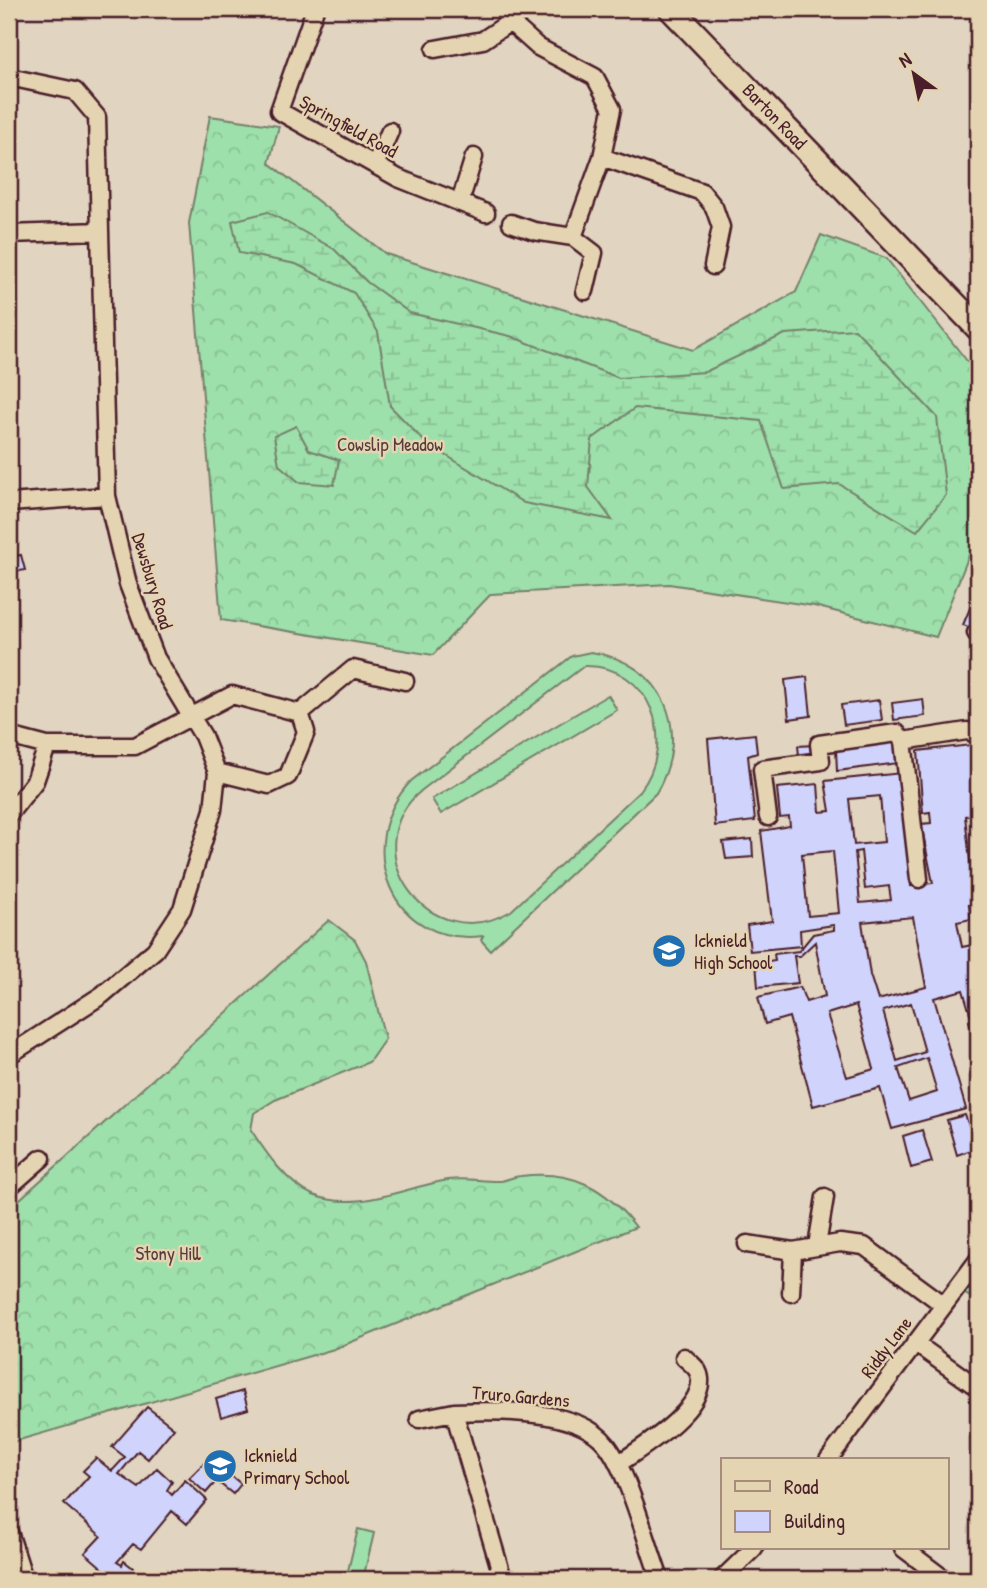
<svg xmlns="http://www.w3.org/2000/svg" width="987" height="1588" viewBox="0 0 987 1588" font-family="'Patrick Hand',sans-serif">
<defs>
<pattern id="forest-crowns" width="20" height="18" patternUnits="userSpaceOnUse" patternTransform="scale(1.75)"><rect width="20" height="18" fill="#9de0ab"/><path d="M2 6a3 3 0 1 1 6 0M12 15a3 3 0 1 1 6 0" fill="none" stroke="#89c093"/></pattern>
<pattern id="wetland-marsh" width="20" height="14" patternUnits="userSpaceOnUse" patternTransform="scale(1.75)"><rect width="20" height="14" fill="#9de0ab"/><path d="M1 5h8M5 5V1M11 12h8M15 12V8" fill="none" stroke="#89c093"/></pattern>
</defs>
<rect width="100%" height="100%" fill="#e1d4c0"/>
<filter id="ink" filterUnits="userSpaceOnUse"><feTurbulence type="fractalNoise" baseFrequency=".0143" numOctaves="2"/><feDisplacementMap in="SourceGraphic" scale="14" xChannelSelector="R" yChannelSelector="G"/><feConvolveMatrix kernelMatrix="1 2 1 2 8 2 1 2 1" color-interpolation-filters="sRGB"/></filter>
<g filter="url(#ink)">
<path fill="url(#forest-crowns)" stroke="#74806b" stroke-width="2" d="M210 116 279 126 269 163 386 254 693 350 796 292 821 235 886 258 978 375V533L936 637 814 606 669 584 491 594 433 655 221 620 189 223Z
M329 920 355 940 366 961 385 1039 369 1062 275 1100 254 1113 251 1130C266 1153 287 1184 313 1195 355 1212 401 1189 443 1181 462 1176 482 1182 501 1181 508 1180 514 1176 521 1176 573 1170 605 1187 636 1227L334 1349 9 1443V1294L15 1291 9 1280V1209Z
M978 1274V1301L963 1293Z"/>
<path fill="url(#wetland-marsh)" stroke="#74806b" stroke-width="2" d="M268 212 334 249 367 282 410 313 510 336 619 378 705 372 785 334 855 329 937 417 946 495 917 531 839 484 784 489 761 421 635 408 592 439 588 487 612 520 524 503 426 443 390 406 378 332 354 293 296 264 239 253 232 221Z
M296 426 309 450 339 460 334 485 299 482 279 465 274 436Z"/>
<path fill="#9de0ab" stroke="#74806b" stroke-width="2" fill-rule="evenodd" d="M591 652C664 662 693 732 656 793L490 950 481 940 483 936C391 948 351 845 411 781L572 656ZM584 666C651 664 678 742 640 791L511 911C429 959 351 849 422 790Z
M608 695 617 710 441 814 432 799Z
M358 1529 374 1533 363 1579H346Z"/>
<path fill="#d0d3fb" stroke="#4a1f2b" stroke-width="2" fill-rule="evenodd" d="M21 555 25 570 9 573V557Z
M978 589V618L974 629 963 625Z
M807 677 811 716 789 719 785 680Z
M923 699 925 716 894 720 892 703Z
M879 700 882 720 844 725 841 705Z
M755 734 757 753 748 756 755 821 715 826 708 739Z
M896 741 899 763 837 771 836 749Z
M814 745 815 753 799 755 798 746Z
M971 745 977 815 965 816 975 905H969L971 919 957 922 962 947 977 944 978 949V1037L973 1035 969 1021 972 1020 963 990 934 998 966 1109 892 1129 880 1088 813 1106 789 1017 765 1024 758 997 800 987 806 1002 825 996 815 942 800 956H794L798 983 758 987 756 963 775 960 774 954 799 951 813 934 834 930V925L800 930 801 946 750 951 747 925 772 921 761 831 790 826 789 817 780 818 777 788 818 784 820 812 830 811 825 781 902 773 911 886 933 883 921 824 931 823 930 812 923 813 918 751ZM880 796 884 842 854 845 849 799ZM833 851 839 913 808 916 802 854ZM861 851 865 889 889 886 891 900 860 903 855 852ZM913 917 926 987 878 1000 870 975 862 922ZM911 1003 925 1052 897 1061 883 1011ZM856 1005 874 1069 847 1077 827 1014ZM927 1058 937 1092 909 1101 898 1068Z
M752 839 753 857 726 859 723 842Z
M965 1115 977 1148 957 1155 947 1120Z
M922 1130 932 1162 911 1168 903 1136Z
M243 1391 248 1409 221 1417 216 1399Z
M147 1407 174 1428 148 1459 138 1451 119 1474 139 1488 157 1468 172 1482 167 1490 172 1495 185 1480 207 1500 187 1524 172 1511 141 1549 133 1544 117 1562 122 1565 124 1561 133 1568 127 1575 132 1579H115L85 1553 101 1536 64 1504 89 1476 83 1471 96 1458 112 1471 125 1457 112 1447Z
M204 1463 220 1477 206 1493 189 1478Z
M229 1474 241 1484 233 1494 219 1483Z
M167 1570 178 1579H159Z"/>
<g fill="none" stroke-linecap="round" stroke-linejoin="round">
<g stroke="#4a1f2b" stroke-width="21">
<path id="minor" d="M315 9 279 111 398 178 486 213
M502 9 510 22 538 47 595 77 612 109 602 157 573 237 594 253 585 291
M435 49 483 40 510 22
M9 77 75 91 97 117 107 496 128 584 156 658 203 736 217 772 213 810 182 909 155 950 102 995 9 1055
M602 157 702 192 714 207 721 227 713 266
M375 165 390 131
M460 202 474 157
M511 223 534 231 573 237
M9 234 100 231
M9 503 107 496
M976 633 978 634
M300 713 353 669 405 681
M9 736 47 746H135L232 695 300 713 306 732 288 776 269 785 217 772
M9 814 35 781 47 746
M768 817 762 769 821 761 819 744 897 733 903 741
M919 879 903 741 967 731 978 734
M9 1187 42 1158
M747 1244 793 1251 840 1243 864 1246 944 1305
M817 1246 825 1197
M791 1293 793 1251
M915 1343 978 1388
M419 1419 454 1412
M828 1460 978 1260
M618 1464C641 1448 703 1411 700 1379 699 1368 691 1364 684 1357
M9 1532 24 1579
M903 1548 944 1579
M503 1579 454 1412C496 1410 578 1408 606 1444 628 1471 647 1544 660 1579
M722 1579 754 1548"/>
</g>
<g stroke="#4a1f2b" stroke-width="28">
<path id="highway" d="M671 9 978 328"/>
</g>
<use href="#minor" stroke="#e5d4b1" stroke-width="16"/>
<use href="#highway" stroke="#e5d4b1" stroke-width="23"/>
</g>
</g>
<defs>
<g id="school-disc" transform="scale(1.75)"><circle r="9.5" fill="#1f6fb2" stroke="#e5d4b1"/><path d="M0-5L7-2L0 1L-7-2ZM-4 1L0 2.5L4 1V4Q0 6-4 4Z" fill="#fff"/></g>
</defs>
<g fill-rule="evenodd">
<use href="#school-disc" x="669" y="951"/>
<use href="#school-disc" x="220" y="1466"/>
</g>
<g text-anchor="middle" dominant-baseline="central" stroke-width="5" stroke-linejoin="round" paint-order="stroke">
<g font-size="19" fill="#4a1f2b" stroke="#e5d4b1">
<text transform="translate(775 116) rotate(46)">Barton Road</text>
<text transform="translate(349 126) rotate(29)">Springfield Road</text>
<text transform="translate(153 581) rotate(73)">Dewsbury Road</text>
<text transform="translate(886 1347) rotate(-53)">Riddy Lane</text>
<text transform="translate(521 1396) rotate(5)">Truro Gardens</text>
</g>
<g font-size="19" fill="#563c3e" stroke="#e5d4b1">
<text x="390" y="444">Cowslip Meadow</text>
<text x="168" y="1253">Stony Hill</text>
</g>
<g font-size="19" fill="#4a1f2b" stroke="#e5d4b1" text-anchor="start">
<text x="694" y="940">Icknield<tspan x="694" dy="22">High School</tspan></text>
<text x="244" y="1455">Icknield<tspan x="244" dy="22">Primary School</tspan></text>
</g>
</g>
<rect width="987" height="1588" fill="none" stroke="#e5d4b1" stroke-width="35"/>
<rect x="18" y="18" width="952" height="1553" fill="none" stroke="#4a1f2b" stroke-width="2.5" filter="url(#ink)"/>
<rect x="721" y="1458" width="228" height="91" fill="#e5d4b1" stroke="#a78c7b" stroke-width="2"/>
<rect x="735" y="1481" width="35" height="10" fill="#e5d4b1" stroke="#a78c7b" stroke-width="2"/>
<text x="784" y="1494" font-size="21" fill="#4a1f2b">Road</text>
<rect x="735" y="1511" width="35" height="21" fill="#d0d3fb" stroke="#a78c7b" stroke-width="2"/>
<text x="784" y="1528" font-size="21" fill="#4a1f2b">Building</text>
<g transform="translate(914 74) rotate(327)" stroke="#e5d4b1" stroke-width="5" paint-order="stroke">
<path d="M0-5L12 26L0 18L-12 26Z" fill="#4a1f2b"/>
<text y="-10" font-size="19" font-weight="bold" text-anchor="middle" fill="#4a1f2b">N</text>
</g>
</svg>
